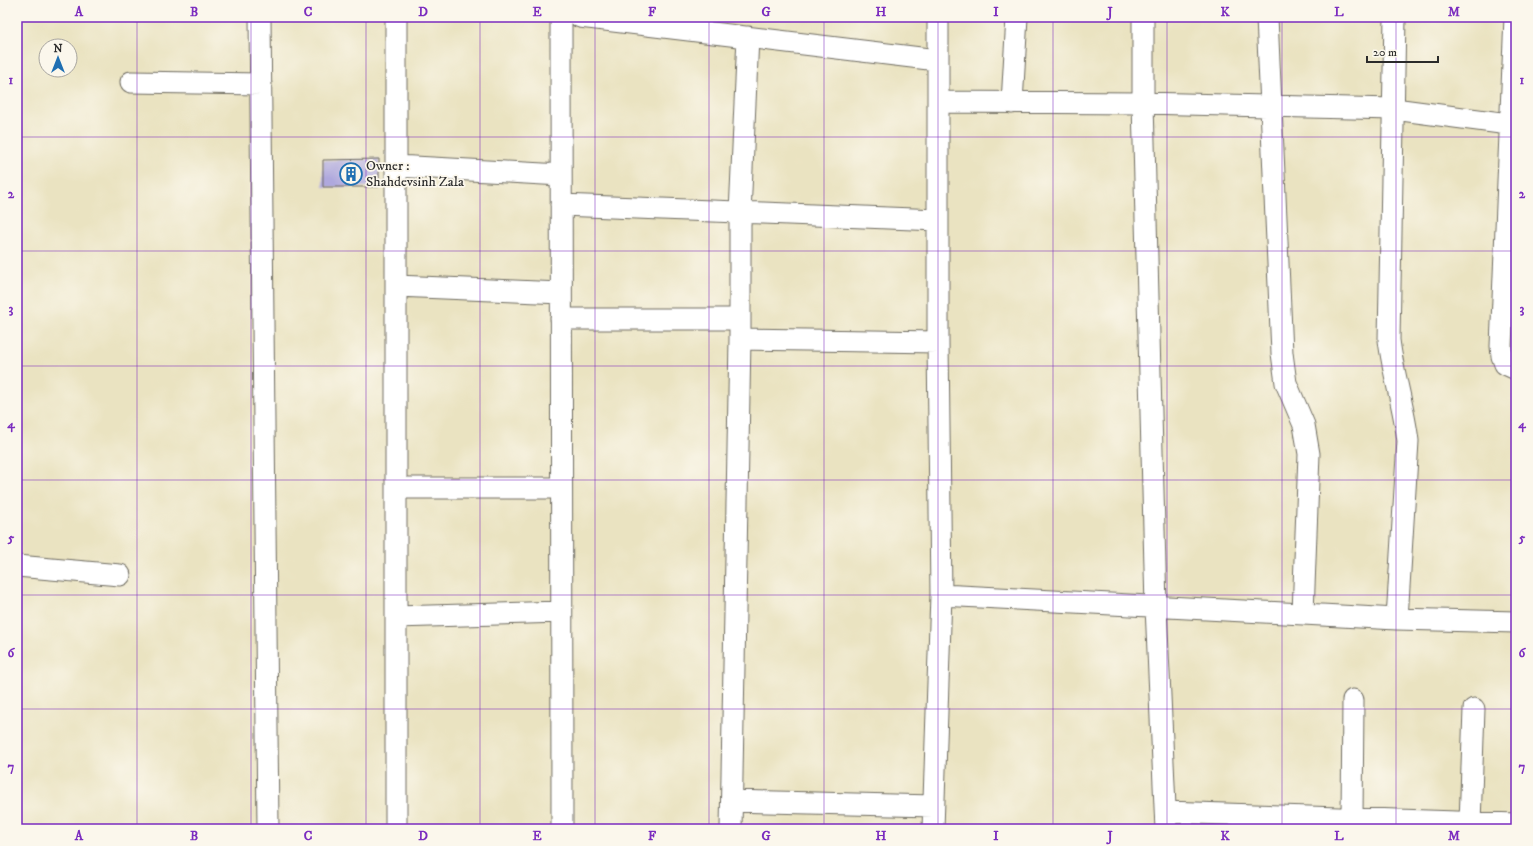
<svg xmlns="http://www.w3.org/2000/svg" width="1533" height="846" viewBox="0 0 1533 846" font-family="'IM FELL DW Pica',serif">
<rect width="100%" height="100%" fill="#fbf7ec"/>
<filter id="ink" filterUnits="userSpaceOnUse"><feTurbulence type="fractalNoise" baseFrequency=".025" numOctaves="2"/><feDisplacementMap in="SourceGraphic" scale="8" xChannelSelector="R" yChannelSelector="G"/><feConvolveMatrix kernelMatrix="1 2 1 2 8 2 1 2 1" color-interpolation-filters="sRGB"/></filter>
<filter id="wash" filterUnits="userSpaceOnUse"><feTurbulence type="fractalNoise" baseFrequency=".012" numOctaves="4" result="noise"/><feDisplacementMap in="SourceGraphic" scale="16" xChannelSelector="R" yChannelSelector="G"/><feGaussianBlur stdDeviation="0.9" result="paint"/><feColorMatrix in="noise" values="0 0 0 0 0 0 0 0 0 0 0 0 0 0 0 0 0 1.4 0 .05"/><feComposite in="paint" operator="in"/></filter>
<g filter="url(#wash)">
<rect width="100%" height="100%" fill="#eae3c1"/>
<g id="blocks">
<path fill="#afa8dd" d="M379 159V187H323V160Z"/>
</g>
</g>
<g filter="url(#ink)">
<use href="#blocks" fill-opacity="0" stroke="#6e6b60" stroke-width="1"/>
<g fill="none" stroke-linecap="round" stroke-linejoin="round">
<g stroke="#6e6b60" stroke-width="23">
<path id="street" d="M260 17 268 829
M396 17V829
M561 17 562 829
M580 17 937 60
M1143 17V103L1156 607 1166 829
M1267 17 1282 353 1286 383 1304 425 1309 454 1303 613
M1395 17 1389 340C1393 374 1404 407 1408 441L1397 619
M1515 17 1501 346 1502 356 1505 364 1516 369
M131 82 261 84
M938 102 1143 103 1394 109 1516 125
M1012 103 1017 17
M396 166 561 175
M561 205 938 220
M396 286 561 293
M561 319H740
M740 339 938 342
M396 488H561
M17 566 120 575
M941 595 1397 619 1516 622
M396 617 561 612
M732 801 933 806
M1166 812 1516 824
M1352 819 1353 700
M1470 823 1474 709
M731 829 740 339V213L748 37
M933 829 941 595 938 342V17"/>
</g>
<use href="#street" stroke="#fff" stroke-width="21"/>
</g>
</g>
<path fill="none" stroke="#7b2cbf" stroke-width="1" stroke-opacity="0.55" d="M137 17V829M251 17V829M366 17V829M480 17V829M595 17V829M709 17V829M824 17V829M938 17V829M1053 17V829M1167 17V829M1282 17V829M1396 17V829M17 137H1516M17 251H1516M17 366H1516M17 480H1516M17 595H1516M17 709H1516"/>
<defs>
<g id="building-ring" transform="scale(1.15)"><circle r="9.5" fill="#fbf7ec" stroke="#1f6fb2" stroke-width="1.5"/><path d="M-4-6H4V6H1V3H-1V6H-4ZM-2.5-4.3h1.7v1.8h-1.7ZM.8-4.3h1.7v1.8H.8ZM-2.5-1h1.7V.8h-1.7ZM.8-1h1.7V.8H.8Z" fill="#1f6fb2"/></g>
</defs>
<g fill-rule="evenodd">
<use href="#building-ring" x="351" y="174"/>
</g>
<g text-anchor="middle" dominant-baseline="central" stroke-width="3.5" stroke-linejoin="round" paint-order="stroke">
<g font-size="14" fill="#2b2b2b" stroke="#fbf7ec" text-anchor="start">
<text x="366" y="166">Owner :<tspan x="366" dy="16">Shahdevsinh Zala</tspan></text>
</g>
</g>
<rect width="1533" height="846" fill="none" stroke="#fbf7ec" stroke-width="44"/>
<g transform="translate(58 58)"><circle r="19" fill="#fbf7ec" stroke="#a8a59f"/>
<path d="M0-3L7 15L0 10L-7 15Z" fill="#1f6fb2"/>
<text y="-6" font-size="11" font-weight="bold" text-anchor="middle" fill="#2b2b2b">N</text>
</g>
<path d="M1367 56v6h71v-6" fill="none" stroke="#2b2b2b" stroke-width="2"/>
<text x="1373" y="56" font-size="12" fill="#2b2b2b" stroke="#fbf7ec" stroke-width="3" paint-order="stroke">20 m</text>
<rect x="22" y="22" width="1489" height="802" fill="none" stroke="#7b2cbf" stroke-width="1.5"/>
<g font-size="13" text-anchor="middle" font-weight="bold" fill="#7b2cbf">
<text x="79" y="16">A</text>
<text x="194" y="16">B</text>
<text x="308" y="16">C</text>
<text x="423" y="16">D</text>
<text x="537" y="16">E</text>
<text x="652" y="16">F</text>
<text x="766" y="16">G</text>
<text x="881" y="16">H</text>
<text x="996" y="16">I</text>
<text x="1110" y="16">J</text>
<text x="1225" y="16">K</text>
<text x="1339" y="16">L</text>
<text x="1454" y="16">M</text>
<text x="11" y="84">1</text>
<text x="1522" y="84">1</text>
<text x="11" y="198">2</text>
<text x="1522" y="198">2</text>
<text x="11" y="313">3</text>
<text x="1522" y="313">3</text>
<text x="11" y="428">4</text>
<text x="1522" y="428">4</text>
<text x="11" y="542">5</text>
<text x="1522" y="542">5</text>
<text x="11" y="657">6</text>
<text x="1522" y="657">6</text>
<text x="11" y="771">7</text>
<text x="1522" y="771">7</text>
<text x="79" y="840">A</text>
<text x="194" y="840">B</text>
<text x="308" y="840">C</text>
<text x="423" y="840">D</text>
<text x="537" y="840">E</text>
<text x="652" y="840">F</text>
<text x="766" y="840">G</text>
<text x="881" y="840">H</text>
<text x="996" y="840">I</text>
<text x="1110" y="840">J</text>
<text x="1225" y="840">K</text>
<text x="1339" y="840">L</text>
<text x="1454" y="840">M</text>
</g>
</svg>
